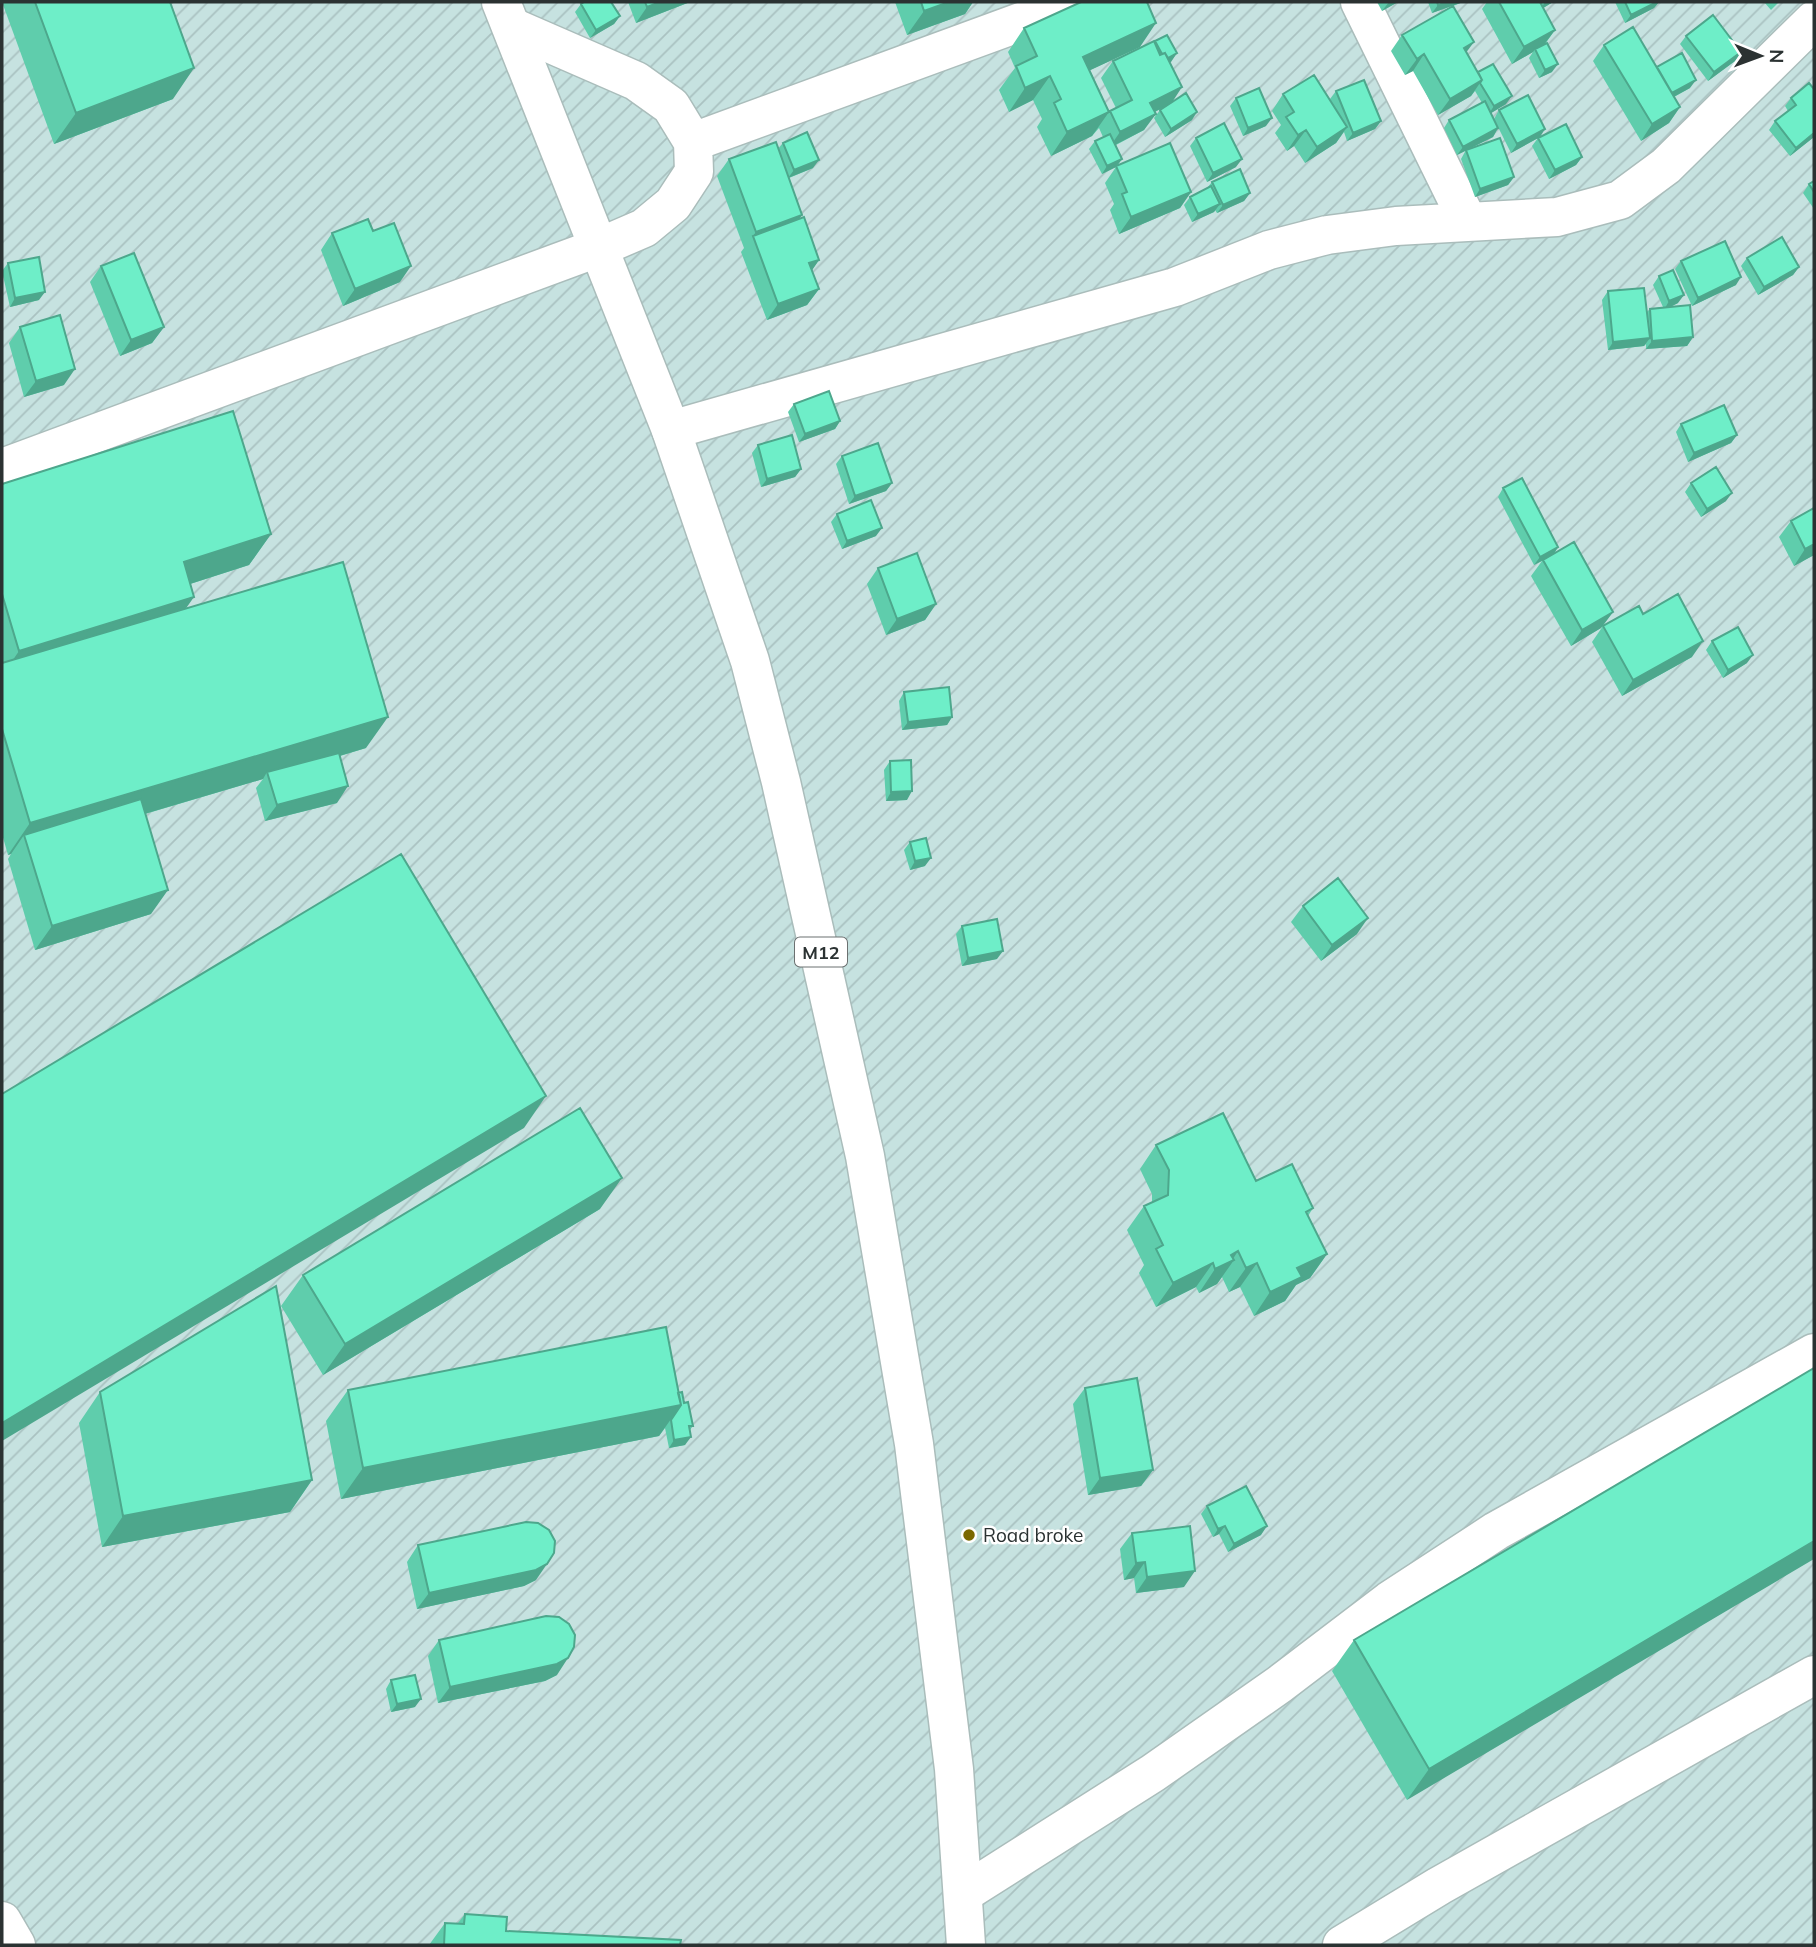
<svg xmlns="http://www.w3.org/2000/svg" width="1816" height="1947" viewBox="0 0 1816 1947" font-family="Mulish,sans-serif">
<defs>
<pattern id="industrial-furrows" width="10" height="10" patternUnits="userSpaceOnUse" patternTransform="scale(1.75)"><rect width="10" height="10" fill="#c6e2e0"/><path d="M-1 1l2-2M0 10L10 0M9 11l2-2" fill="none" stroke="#aac2c1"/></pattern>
</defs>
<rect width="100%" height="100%" fill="#daedeb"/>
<path fill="url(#industrial-furrows)" d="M2 2H1814V1945H2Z"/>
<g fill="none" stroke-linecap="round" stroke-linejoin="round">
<g stroke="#aabdbb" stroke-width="41">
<path id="minor" d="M1360 2 1468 222
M693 142 1075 2
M671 430 1175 287 1269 250 1327 235 1396 226 1557 217 1620 200 1666 166 1814 20
M2 468 600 247 644 228 673 204 694 172 693 142 671 106 636 81 512 27
M964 1893 1153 1773 1280 1684 1389 1601 1496 1531 1814 1353
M2 1921 16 1945
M1342 1945 1439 1886 1814 1675"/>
</g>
<g stroke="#aabdbb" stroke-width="41">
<path id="highway" d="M501 2 671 430 750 661 781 782 865 1156 914 1444 954 1769 966 1945"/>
</g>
<use href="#minor" stroke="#fff" stroke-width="38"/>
<use href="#highway" stroke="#fff" stroke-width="38"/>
</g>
<path fill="#5fcdac" d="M2 2H170L173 99 54 144Z
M628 2H690L636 23Z
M895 2H973L965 14 907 35Z
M1377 2H1398L1382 11Z
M1428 2H1463L1453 6 1466 52 1478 72 1506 104 1491 113 1498 128 1493 137 1457 155 1444 128 1449 120 1482 103 1475 91 1471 96 1438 115 1413 71 1405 75 1391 51 1402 35 1452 6 1432 13Z
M1487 2H1553L1543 8 1555 30 1545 44 1552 72 1539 78 1529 58 1533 52 1512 64 1482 9Z
M1615 2H1659L1654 8 1625 23Z
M1764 2H1779L1771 10Z
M581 4 620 16 614 24 590 38 575 12Z
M1024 28 1140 47 1090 70 1109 112 1116 108 1101 78 1113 61 1155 41 1177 53 1170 62 1172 102 1192 120 1165 137 1154 118 1160 110 1166 106 1155 112 1144 130 1116 145 1122 159 1117 166 1191 192 1180 208 1119 234 1110 210 1114 204 1105 183 1116 167 1102 174 1089 149 1095 141 1103 137 1099 128 1092 136 1051 156 1037 127 1042 119 1033 100 1009 112 999 90 1015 68 1008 52Z
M1686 36 1741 52 1735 61 1708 81 1680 44Z
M1604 45 1657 67 1690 88 1674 97 1680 107 1669 123 1641 141 1593 61Z
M1809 83 1814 137 1790 156 1769 130 1775 121 1788 111 1785 106 1791 98Z
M1336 91 1381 121 1375 129 1347 141 1344 132 1336 143 1305 163 1294 146 1287 151 1275 133 1281 125 1272 111 1283 94 1332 103 1330 99Z
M1236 98 1266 126 1243 136 1230 106Z
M1499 110 1540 137 1582 157 1576 165 1549 179 1532 146 1538 138 1511 153 1494 119Z
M1196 138 1236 167 1207 182 1190 146Z
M783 143 813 168 789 178 800 218 819 260 812 270 819 289 807 305 767 320 741 252 744 248 717 176 729 159 778 149Z
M1466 150 1514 177 1508 185 1475 197 1461 159Z
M1814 181V209L1803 193 1809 184Z
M1212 182 1250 193 1244 201 1217 213 1215 210 1214 212 1192 222 1184 205 1190 197 1207 188Z
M373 231 400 282 343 306 321 250 332 233Z
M1747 258 1799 267 1793 275 1758 295 1741 266Z
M1681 261 1736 285 1692 306 1675 269Z
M8 263 39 300 10 307 2 271Z
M101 266 164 327 152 343 120 356 90 282Z
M1659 276 1678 303 1670 307 1693 337 1687 346 1646 349V344L1644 346 1608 350 1602 300 1608 291 1647 312 1650 309 1663 307 1653 285Z
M20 327 64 385 24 397 9 343Z
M794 404 840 421 835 429 799 442 788 412Z
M1681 424 1737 435 1731 443 1688 462 1676 432Z
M758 445 801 469 795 477 761 487 752 453Z
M842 456 892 483 886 491 849 504 836 464Z
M1691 483 1726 501 1701 517 1685 492Z
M2 484 271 534 249 565 190 584 186 609 366 748 340 756 337 803 265 821 256 788 263 779 145 814 151 914 35 950 8 859 11 854 8 855 2 834Z
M1503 488 1558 547 1554 554 1613 612 1601 628 1571 646 1531 576 1542 561 1534 565 1498 497Z
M837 514 876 536 842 549 831 522Z
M1791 521 1814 555 1794 566 1779 537Z
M878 568 936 604 925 620 886 635 867 584Z
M1643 614 1692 657 1622 696 1592 642 1603 626Z
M1712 641 1747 663 1723 678 1706 650Z
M904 692 952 717 947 725 902 730 899 701Z
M890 761 907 800 886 801 884 770Z
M910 842 925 866 910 870 904 850Z
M1303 906 1357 934 1321 961 1291 922Z
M962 926 997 959 962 966 956 934Z
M1156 1145 1256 1181 1313 1208 1308 1216 1327 1254 1310 1278 1296 1285 1285 1301 1254 1316 1240 1287 1229 1292 1222 1277 1217 1284 1199 1293 1196 1287 1156 1307 1139 1273 1144 1265 1127 1230 1144 1206 1152 1202V1194L1140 1169Z
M600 1209 323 1375 281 1306 303 1275Z
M1814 1368 1407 1800 1332 1671 1354 1640Z
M1085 1388 1153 1470 1141 1486 1088 1495 1073 1404Z
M348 1390 678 1393 684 1403 693 1426 689 1431 685 1445 669 1448 665 1428 659 1436 341 1499 326 1421Z
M100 1392 312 1480 290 1512 102 1547 79 1423Z
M1207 1506 1261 1535 1228 1552 1219 1534 1213 1537 1201 1514Z
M1132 1533 1184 1587 1136 1593 1134 1578 1124 1580 1120 1549Z
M418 1545 536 1580 524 1586 417 1609 407 1562Z
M439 1640 557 1675 545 1681 438 1703 428 1656Z
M391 1680 415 1707 391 1712 386 1689Z
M465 1914 506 1931 680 1945H429L445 1923H458Z"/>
<path fill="#4da78c" d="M660 2H690L636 23 647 7Z
M949 2H973L965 14 907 35 924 11Z
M1389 2H1398L1382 11Z
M1447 2H1463L1432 13 1438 5Z
M1545 2H1553L1540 10Z
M1657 2H1659L1654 8 1625 23 1631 15Z
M620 16 614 24 590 38 596 30Z
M1156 23 1140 47 1067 81 1083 57Z
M1555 30 1543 46 1535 49 1533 52 1512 64 1524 47Z
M1474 42 1462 58 1464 48Z
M1741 52 1735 61 1708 81 1714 72Z
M1177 53 1171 62 1159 68 1165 59Z
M1424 54 1413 71 1405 75 1417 59Z
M1558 64 1552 72 1539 78 1545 70Z
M194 68 173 99 54 144 76 113Z
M1050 76 1033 100 1009 112 1025 88Z
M1482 80 1471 96 1438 115 1450 99Z
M1696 80 1690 88 1666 101 1672 93Z
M1182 87 1171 104 1139 119 1150 103Z
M1512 96 1506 104 1488 115 1494 106Z
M1680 107 1669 123 1641 141 1652 124Z
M1109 112 1092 136 1051 156 1067 132Z
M1197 112 1192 120 1165 137 1171 129Z
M1156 114 1144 130 1109 148 1120 132Z
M1272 118 1266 126 1243 136 1248 128Z
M1381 121 1375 129 1347 141 1353 133Z
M1347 127 1336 143 1305 163 1317 147Z
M1498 128 1493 137 1457 155 1463 147Z
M1545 129 1540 137 1511 153 1517 144Z
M1306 130 1294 146 1287 151 1298 135Z
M1814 133V137L1790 156 1796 148Z
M1582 157 1576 165 1549 179 1555 170Z
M1122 159 1116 167 1102 174 1107 166Z
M1242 159 1236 167 1207 182 1213 173Z
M819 160 813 168 788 178 794 170Z
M1514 177 1508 185 1475 197 1480 189Z
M1191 192 1180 208 1119 234 1131 217Z
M1250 193 1244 201 1217 213 1223 205Z
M1220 204 1214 212 1192 222 1198 214Z
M802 215 791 231 753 236 756 232Z
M819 260 808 276 809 263Z
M411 266 400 282 343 306 355 289Z
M1799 267 1793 275 1758 295 1764 287Z
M1741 277 1736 285 1692 306 1698 298Z
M819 289 807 305 767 320 778 304Z
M45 292 39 300 10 307 15 298Z
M1684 295 1678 303 1664 310 1669 301Z
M164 327 152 343 120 356 131 340Z
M1693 337 1687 346 1646 349 1652 341Z
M1650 338 1644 346 1608 350 1613 342Z
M75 369 64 385 24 397 36 381Z
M840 421 835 429 799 442 805 434Z
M1737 435 1731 443 1688 462 1694 453Z
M801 469 795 477 761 487 767 479Z
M892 483 886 491 849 504 855 496Z
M1732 493 1726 501 1701 517 1707 509Z
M882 528 876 536 842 549 847 541Z
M271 534 249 565 162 593 184 562Z
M1814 544V555L1794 566 1805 549Z
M1558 547 1553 555 1534 565 1540 557Z
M194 597 172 628 2 676 19 651Z
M936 604 925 620 886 635 897 619Z
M1613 612 1601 628 1571 646 1582 630Z
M1703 641 1692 657 1622 696 1633 680Z
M1753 655 1747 663 1723 678 1728 670Z
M388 717 366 748 269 777 267 772 263 779 29 848 24 835 11 854 8 855 30 823Z
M952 717 947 725 902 730 908 722Z
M348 786 337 803 265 821 277 805Z
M912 791 907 800 886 801 891 792Z
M931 858 925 866 910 870 915 861Z
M168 890 151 914 35 950 52 926Z
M1368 918 1357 934 1321 961 1332 945Z
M1003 951 997 959 962 966 968 958Z
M546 1096 524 1128 2 1441V1423Z
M622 1178 600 1209 323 1375 345 1344Z
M1238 1251 1231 1262 1234 1260 1217 1284 1199 1293 1215 1269 1231 1255Z
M1327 1254 1310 1278 1296 1285 1285 1301 1254 1316 1270 1292 1297 1268Z
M1213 1263 1196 1287 1156 1307 1173 1283Z
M1257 1263 1240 1287 1229 1292 1246 1268Z
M681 1405 659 1436 341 1499 363 1468Z
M691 1437 685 1445 669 1448 674 1440Z
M1153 1470 1141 1486 1088 1495 1100 1478Z
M312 1480 290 1512 102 1547 123 1516Z
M1225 1526 1219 1534 1213 1537 1218 1529Z
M1267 1526 1261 1535 1228 1552 1234 1544Z
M1814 1541V1559L1407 1800 1429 1769Z
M1145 1562 1134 1578 1124 1580 1136 1563Z
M547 1564 536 1580 524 1586 417 1609 429 1593Z
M1195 1571 1184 1587 1136 1593 1147 1577Z
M568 1658 557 1675 545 1681 438 1703 450 1687Z
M421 1699 415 1707 391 1712 397 1704Z"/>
<path fill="#6eeec8" stroke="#4da78c" stroke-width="2" d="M35 2H170L194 68 76 113Z
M584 2H611L620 16 596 30 581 4Z
M645 2H660L647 7Z
M921 2H949L924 11Z
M1081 2H1147L1156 23 1083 57 1109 112 1067 132 1054 103 1061 99 1050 76 1025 88 1016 66 1037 56 1024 28Z
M1437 2H1447L1438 5Z
M1499 2H1540L1555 30 1524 47Z
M1625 2H1657L1631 15Z
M1453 6 1474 42 1464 48 1482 80 1450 99 1424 54 1417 59 1402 35Z
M1713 15 1741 52 1714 72 1686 36Z
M1633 27 1680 107 1652 124 1604 45Z
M1167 35 1177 53 1168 58 1165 53 1162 54 1155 41Z
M1154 41 1160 55 1165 53 1182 87 1150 103 1156 114 1120 132 1110 111 1132 100 1113 61Z
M1547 43 1558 64 1545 70 1535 49Z
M1682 53 1696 80 1672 93 1657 67Z
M1493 64 1512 96 1494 106 1480 83 1482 80 1478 72Z
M1314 75 1347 127 1317 147 1306 130 1298 135 1286 117 1294 112 1283 94Z
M1364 80 1381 121 1353 133 1336 91Z
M1809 83 1814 89V133L1796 148 1775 121 1796 105 1791 98Z
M1259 88 1272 118 1248 128 1236 98Z
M1186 93 1197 112 1171 129 1160 110Z
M1528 95 1545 129 1517 144 1499 110Z
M1485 101 1498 128 1463 147 1449 120Z
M1224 123 1242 159 1213 173 1196 138Z
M1566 124 1582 157 1555 170 1538 138Z
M807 132 819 160 794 170 783 143Z
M1110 134 1122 159 1107 166 1095 141Z
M1500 138 1514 177 1480 189 1466 150Z
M776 142 802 215 756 232 729 159Z
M1170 143 1191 192 1131 217 1122 194 1127 192 1116 166Z
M1240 169 1250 193 1223 205 1212 182Z
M1814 181V192L1809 184Z
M1211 186 1220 204 1198 214 1190 197Z
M804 217 819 260 809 263 819 289 778 304 753 236Z
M368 219 373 231 394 223 411 266 355 289 332 233Z
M1782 237 1799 267 1764 287 1747 258Z
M1725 241 1741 277 1698 298 1681 261Z
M134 253 164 327 131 340 101 266Z
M39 257 45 292 15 298 8 263Z
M1673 270 1684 295 1669 301 1659 276Z
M1644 288 1650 338 1613 342 1608 291Z
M1690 305 1693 337 1652 341 1650 309Z
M60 315 75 369 36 381 20 327Z
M829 391 840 421 805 434 794 404Z
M1724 405 1737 435 1694 453 1681 424Z
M233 411 271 534 184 562 194 597 19 651 2 594V484Z
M792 435 801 469 767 479 758 445Z
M878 443 892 483 855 496 842 456Z
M1716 467 1732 493 1707 509 1691 483Z
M1522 478 1558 547 1540 557 1503 488Z
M871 500 882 528 847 541 837 514Z
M1814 508V544L1805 549 1791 521Z
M1574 542 1613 612 1582 630 1543 560Z
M917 553 936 604 897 619 878 568Z
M343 562 388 717 30 823 2 729V663Z
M1678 594 1703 641 1633 680 1603 626 1639 606 1643 614Z
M1738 627 1753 655 1728 670 1712 641Z
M949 687 952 717 908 722 904 692Z
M339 753 348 786 277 805 267 772Z
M911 760 912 791 891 792 890 761Z
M141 799 168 890 52 926 24 835Z
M926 838 931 858 915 861 910 842Z
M401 854 546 1096 2 1423V1094Z
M1338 878 1368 918 1332 945 1303 906Z
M997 919 1003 951 968 958 962 926Z
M580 1108 622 1178 345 1344 303 1275Z
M1223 1113 1256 1181 1292 1164 1313 1208 1306 1212 1327 1254 1297 1268 1302 1277 1270 1292 1257 1263 1246 1268 1238 1251 1231 1255 1234 1260 1215 1269 1213 1263 1173 1283 1156 1249 1163 1245 1144 1206 1168 1195 1169 1170 1156 1145Z
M276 1286 312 1480 123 1516 100 1392Z
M666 1327 681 1405 363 1468 348 1390Z
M1814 1368V1541L1429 1769 1354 1640Z
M1137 1378 1153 1470 1100 1478 1085 1388Z
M682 1392 684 1403 688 1402 693 1426H689L691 1437 674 1440 671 1420 681 1405 678 1393Z
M1246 1486 1267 1526 1234 1544 1225 1526 1218 1529 1207 1506Z
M526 1522 538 1523 549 1530 555 1541 554 1553 547 1564 536 1570 429 1593 418 1545Z
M1190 1526 1195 1571 1147 1577 1145 1562 1136 1563 1132 1533Z
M546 1616 559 1617 569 1624 575 1635 574 1647 568 1658 557 1664 450 1687 439 1640Z
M415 1675 421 1699 397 1704 391 1680Z
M465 1914 507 1917 506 1931 681 1940 680 1945H444L445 1923 464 1924Z"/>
<circle fill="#7b6800" stroke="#fff" stroke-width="2.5" cx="969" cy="1535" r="7"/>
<g text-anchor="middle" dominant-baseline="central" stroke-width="5" stroke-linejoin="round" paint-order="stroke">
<rect fill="#fff" stroke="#6b7070" stroke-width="2" x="795" y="937.5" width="52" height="29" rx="5"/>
<g font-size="18" font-weight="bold" fill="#2b3232">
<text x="821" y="952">M12</text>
</g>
<g font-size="19" fill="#2b3232" stroke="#fff" text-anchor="start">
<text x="983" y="1535">Road broke</text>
</g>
</g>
<rect width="1816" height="1947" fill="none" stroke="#2b3232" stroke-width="7"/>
<g transform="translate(1760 56) rotate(91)" stroke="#ffffff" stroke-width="5" paint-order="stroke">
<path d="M0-5L12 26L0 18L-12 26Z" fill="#2b3232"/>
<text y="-10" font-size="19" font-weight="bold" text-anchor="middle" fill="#2b3232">N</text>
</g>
</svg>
